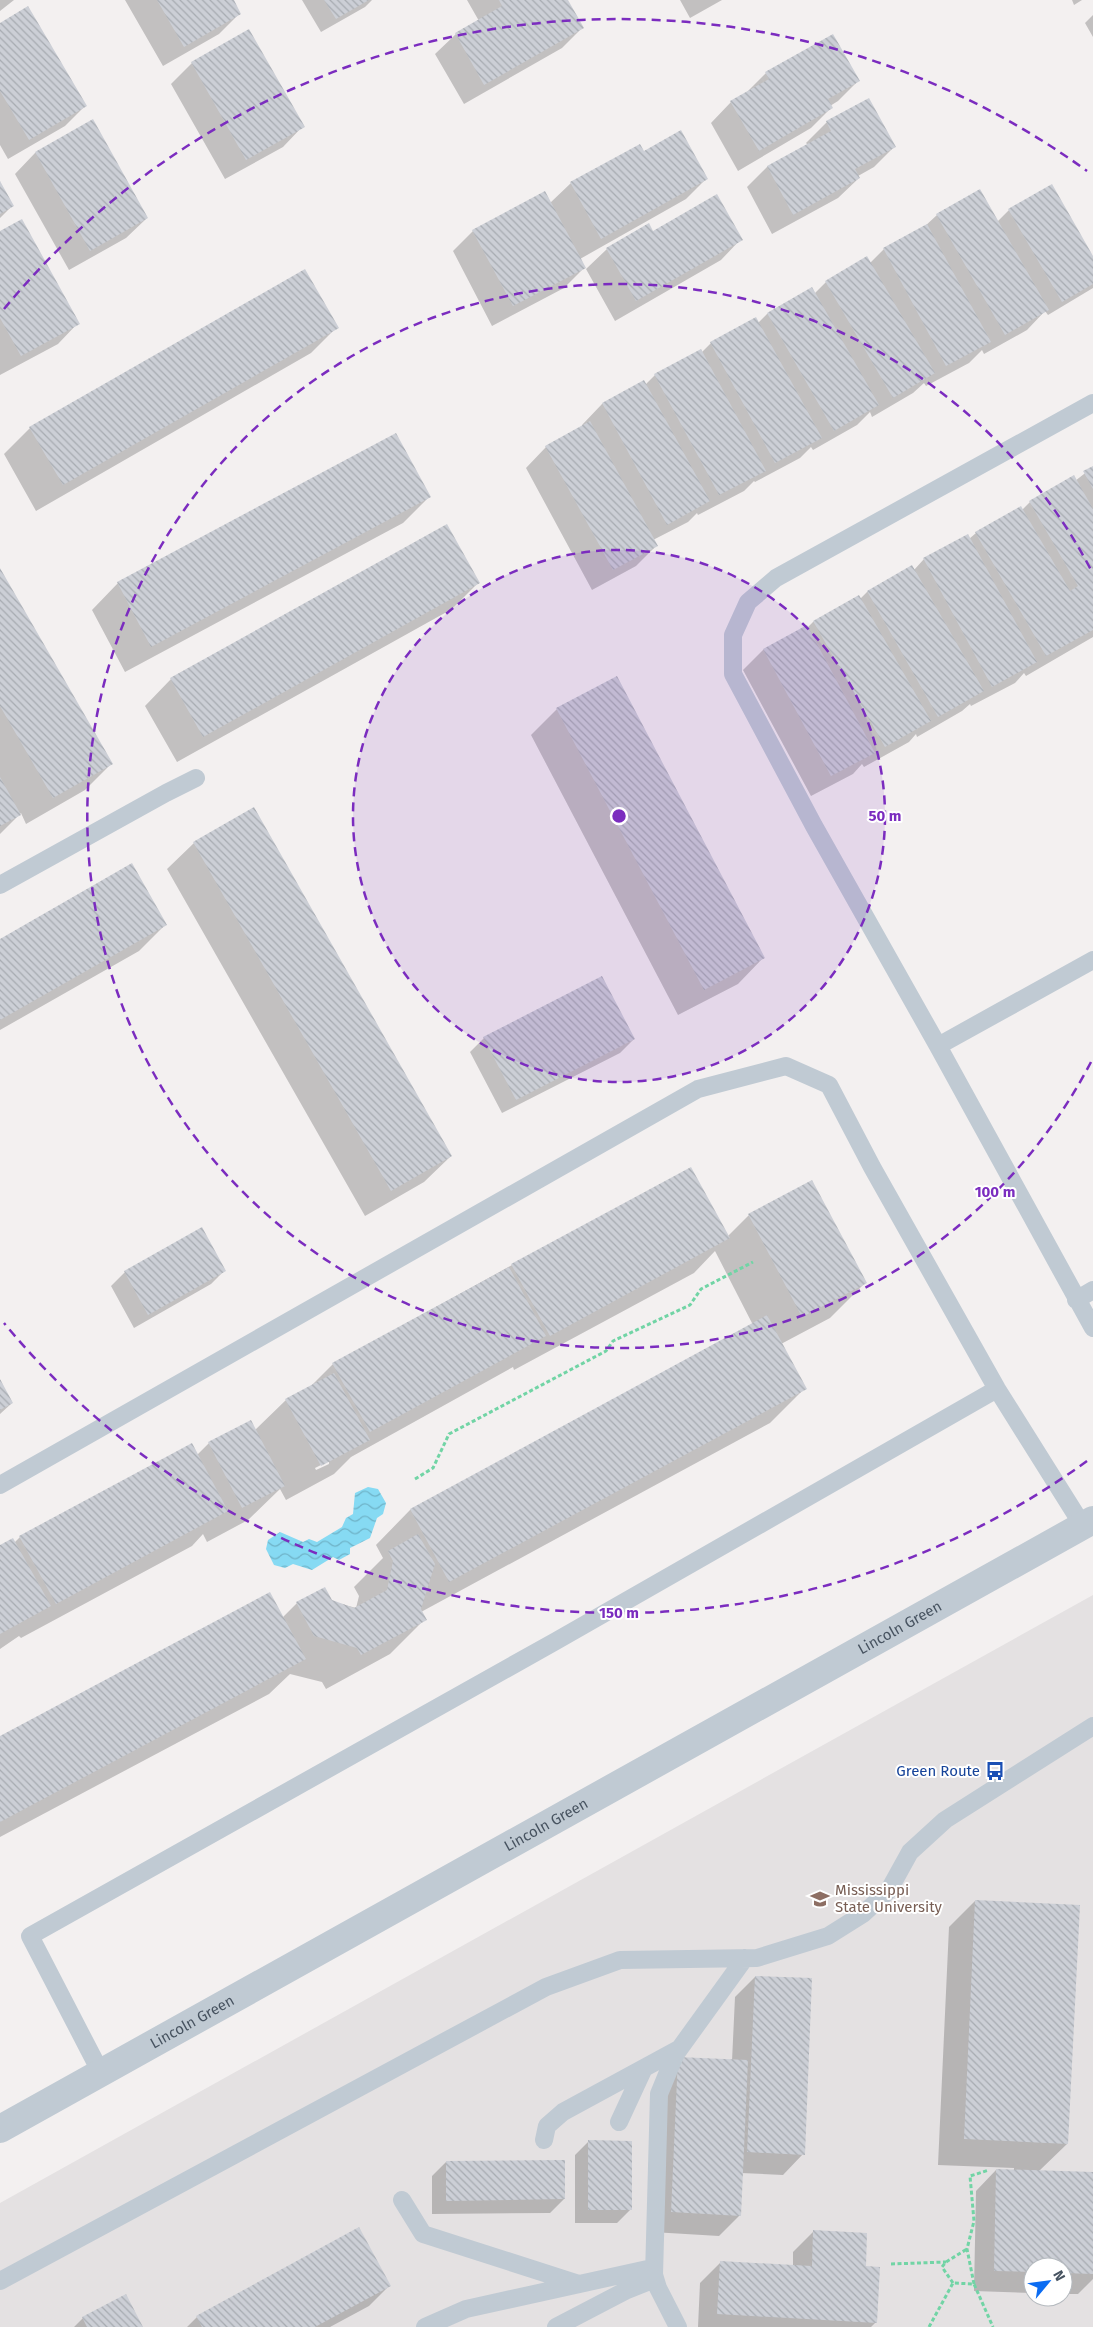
<svg xmlns="http://www.w3.org/2000/svg" width="1093" height="2327" viewBox="0 0 1093 2327" font-family="'Fira Sans',sans-serif">
<defs>
<pattern id="water-waves" width="16" height="10" patternUnits="userSpaceOnUse" patternTransform="scale(1.25)"><rect width="16" height="10" fill="#86daf3"/><path d="M0 5q4-4 8 0t8 0" fill="none" stroke="#6fb3c8"/></pattern>
<pattern id="building-back-hatch" width="6" height="6" patternUnits="userSpaceOnUse" patternTransform="scale(1.25)"><rect width="6" height="6" fill="#cccfd6"/><path d="M-1 5l2 2M0 0l6 6M5-1l2 2" fill="none" stroke="#a7abb1"/></pattern>
</defs>
<rect width="100%" height="100%" fill="#f3f0f0"/>
<path fill="#e4e1e2" fill-rule="evenodd" d="M1093 1595V2327H0V2203ZM1033 2267H1063V2297H1033Z"/>
<path fill="url(#water-waves)" d="M368 1487 378 1489 386 1503 383 1514 377 1518 370 1538 350 1548V1554L339 1560 333 1557 312 1570 293 1564 285 1568 274 1565 266 1549 268 1540 280 1532 303 1542 309 1539 317 1542 342 1527 346 1518 353 1514 355 1493Z"/>
<path fill="#0003" fill-rule="evenodd" d="M0 0H14L0 11Z
M125 0H232L240 13 219 34 163 66Z
M302 0H372L365 7 321 32Z
M467 0H567L582 28 562 48 464 104 435 54 456 34 479 21Z
M680 0H722L690 18Z
M1072 0H1082L1074 5Z
M1093 15V37L1085 23Z
M0 24 85 106 65 126 8 159 0 145Z
M249 31 303 126 283 147 225 179 171 84 192 63Z
M766 73 858 81 838 101 830 106 831 108 811 128 738 171 711 123 731 102 745 94Z
M93 121 147 218 126 238 69 270 15 174 35 153Z
M827 122 894 147 874 167 858 176 859 178 838 198 772 234 747 187 767 167 808 145 806 143Z
M643 153 706 179 686 199 580 259 584 268 564 288 492 326 453 251 473 231 550 203 571 183Z
M0 184 12 206 0 218Z
M1009 210 1093 258V288L1048 315 1045 311 1027 330 984 354 982 350 969 363 926 386 924 383 913 393 872 417 870 412 857 425 813 450 811 447 800 458 755 482 754 481 744 491 698 515 697 513 688 522 653 540 656 546 636 566 592 590 526 468 546 447 583 427 582 425 602 404 644 382 645 385 655 375 701 353 711 343 758 323 767 314 811 289 814 294 826 282 870 263 884 249 924 227 937 215 997 222Z
M0 232 78 323 58 344 0 375Z
M652 232 741 239 721 260 615 321 586 269 607 249Z
M337 327 311 353 36 511 4 454 30 428Z
M1093 467V637L1026 676 1024 673 1015 683 971 706 970 704 962 711 917 737 916 734 909 742 864 767 862 764 853 774 811 796 743 670 763 650 807 628 813 622 858 596 860 599 867 592 912 567 914 570 924 559 968 536 969 539 976 533 1022 510 1030 502 1075 481Z
M429 497 403 523 125 672 92 610 118 583Z
M0 571 111 764 85 790 26 824 21 813 0 834Z
M478 583 452 609 177 762 145 706 171 679Z
M557 709 764 957 738 984 678 1015 531 735Z
M194 843 451 1156 424 1182 365 1216 167 869Z
M165 925 139 951 0 1030V940Z
M484 1038 634 1039 620 1053 502 1113 470 1052Z
M749 1215 865 1283 830 1318 781 1344 805 1388 770 1423 421 1612 425 1619 390 1654 326 1689 322 1682 290 1674 269 1694 0 1837V1737L282 1618 297 1603 331 1601 356 1608 359 1596 354 1587 383 1558 376 1545 410 1510 753 1325 715 1251 694 1273 514 1370 513 1367 351 1457 334 1474 286 1500 280 1489 248 1520 207 1542 203 1534 192 1546 21 1638 19 1636 0 1649V1547L14 1543 20 1537 197 1455 209 1443 255 1430 286 1400 311 1386 333 1364 512 1265 728 1236ZM329 1461V1464L316 1470 315 1468Z
M225 1270 211 1284 134 1328 111 1286 125 1272Z
M0 1381 12 1403 0 1414Z
M975 1901 1067 2144 1039 2171 1093 2173V2279L1078 2294H1063V2267H1033V2293L974 2291 976 2191 996 2170 1014 2171V2168L938 2165 949 1927Z
M755 1977 803 2154 783 2175 741 2173 740 2215 719 2236 652 2232 658 2079 678 2059 732 2061 735 1997Z
M589 2141 631 2209 617 2223H575V2155Z
M446 2162 564 2199 550 2213 432 2214V2176Z
M814 2231 864 2267 876 2322 871 2327H698L700 2283 721 2262 793 2266V2252Z
M390 2285 369 2306 330 2327H187L197 2317Z
M125 2296 141 2327H74L83 2318Z"/>
<path fill="url(#building-back-hatch)" d="M157 0H234L241 14 184 47Z
M324 0H369L336 19Z
M499 0H568L584 28 484 85 455 33 502 6Z
M28 6 87 106 29 140 0 91V23Z
M249 29 305 127 246 160 191 62Z
M833 34 860 81 828 99 833 108 759 151 730 101 769 79 765 72Z
M869 98 896 147 855 169 860 178 793 215 767 166 831 131 826 121Z
M93 119 148 218 90 251 35 152Z
M681 130 708 179 601 239 570 182 640 144 644 151Z
M0 181 14 206 0 214Z
M1052 184 1093 256V284L1062 302 1008 209Z
M980 189 1049 310 1005 335 936 214Z
M545 191 586 268 513 306 472 230Z
M717 194 743 240 636 301 606 248 649 223 653 231Z
M22 219 80 324 21 356 0 318V231Z
M927 224 991 342 946 366 883 248Z
M867 256 935 373 893 398 825 281Z
M305 269 339 328 63 485 29 427Z
M812 287 879 405 834 431 767 313Z
M756 317 822 438 775 463 710 342Z
M701 349 766 471 719 495 654 374Z
M644 380 710 501 667 525 602 403Z
M590 421 658 546 613 570 545 446Z
M396 433 431 497 151 647 117 582Z
M1093 466V489L1083 471Z
M1074 475 1093 509V630L1046 656 975 532 1021 506 1070 591 1078 586 1029 501Z
M447 524 480 583 203 737 170 678Z
M968 534 1037 662 992 687 923 558Z
M912 565 984 691 938 717 867 591Z
M0 568 113 764 53 798 0 706Z
M859 595 931 721 885 747 813 621Z
M807 625 875 753 831 776 763 649Z
M617 676 765 958 704 990 556 708Z
M0 777 21 815 0 826Z
M254 807 452 1156 391 1191 193 842Z
M132 863 167 925 0 1020V939Z
M602 976 635 1039 516 1100 483 1037Z
M691 1167 730 1238 550 1336 511 1264Z
M812 1180 867 1283 802 1317 748 1214Z
M202 1227 226 1271 148 1315 124 1271Z
M509 1267 546 1336 370 1432 332 1363Z
M767 1315 807 1389 449 1582 410 1509Z
M334 1373 370 1440 321 1466 285 1399Z
M0 1379 13 1403 0 1410Z
M251 1420 285 1486 242 1508 208 1442Z
M192 1443 228 1511 56 1604 19 1536Z
M418 1534 435 1564 421 1609 427 1620 361 1655 357 1648 314 1636 296 1602 325 1587 332 1600 354 1608 387 1590 393 1561 388 1551Z
M13 1538 51 1606 0 1634V1545Z
M270 1592 306 1659 0 1822V1736Z
M975 1900 1080 1905 1068 2144 964 2139Z
M755 1976 812 1978 805 2155 747 2152Z
M678 2057 748 2060 741 2216 671 2212Z
M588 2140 632 2141V2210H588Z
M565 2160V2199L446 2201V2161Z
M996 2169 1093 2172V2274L1063 2273V2267H1033V2272L994 2271Z
M359 2227 391 2286 315 2327H202L196 2316Z
M813 2230 867 2233 866 2266 880 2267 877 2323 717 2314 720 2261 812 2266Z
M126 2294 143 2327H87L82 2317Z"/>
<g fill="none" stroke-linecap="round" stroke-linejoin="round">
<path stroke="#71d4a5" stroke-width="3" stroke-dasharray="4 2.5" stroke-linecap="butt" d="M415 1479 433 1468 449 1434 606 1351 613 1341 690 1305 701 1289 753 1262
M891 2264 946 2262
M953 2283 942 2267 946 2262 967 2249
M974 2284 967 2249 974 2221 970 2176 989 2170
M929 2327 953 2283 974 2284 993 2327"/>
<path stroke="#c0cad3" stroke-width="18" d="M1093 403 776 578 748 602 733 635V674L814 826 938 1046 1093 1328
M0 885 166 793 196 778
M938 1046 1093 960
M1076 1300 1093 1290
M0 1485 698 1089 786 1066 829 1085 872 1167 997 1389 1083 1526
M101 2073 30 1936 556 1641 997 1389
M619 2122 644 2068
M544 2140 547 2126 563 2112 679 2049
M402 2200 423 2234 579 2284
M654 2275 659 2094 675 2055 745 1958
M0 2281 546 1987 620 1960 757 1958 828 1936 863 1914 889 1890 910 1852 945 1820 1093 1726
M425 2327 466 2309 652 2268 658 2288 678 2327
M556 2327 625 2291 655 2279"/>
<path stroke="#c0cad3" stroke-width="28" id="s1" d="M0 2129 1093 1520"/>
</g>
<circle cx="619" cy="816" r="266" fill="#7b2cbf" fill-opacity=".12"/>
<g fill="none" stroke="#7b2cbf" stroke-width="2.5" stroke-dasharray="9 6">
<circle cx="619" cy="816" r="266"/>
<path d="M1091 1062A532 532 0 1 1 1091 570"/>
<path d="M1087 1461A797 797 0 0 1 4 1323M4 309A797 797 0 0 1 1087 171"/>
</g>
<defs>
<g id="bus-bare" transform="scale(1.5)"><path d="M-5-6H5V4H4V6H2V4H-2V6H-4V4H-5ZM-3.5-4V0h7V-4ZM-3.5 1.2v1.5H-2V1.2ZM2 1.2v1.5H3.5V1.2Z" fill="#1a4fb4" stroke="#fff" stroke-width="2.5" paint-order="stroke"/></g>
<g id="university-bare" transform="scale(1.5)"><path d="M0-5L7-2L0 1L-7-2ZM-4 1L0 2.5L4 1V4Q0 6-4 4Z" fill="#8d6e63" stroke="#fff" stroke-width="2.5" paint-order="stroke"/></g>
</defs>
<g fill-rule="evenodd">
<use href="#bus-bare" x="995" y="1771"/>
<use href="#university-bare" x="820" y="1899"/>
</g>
<g text-anchor="middle" dominant-baseline="central" stroke-width="4" stroke-linejoin="round" paint-order="stroke">
<g font-size="15" fill="#475360" stroke="#fff">
<text stroke="none"><textPath href="#s1" startOffset="1030">Lincoln Green</textPath></text>
<text stroke="none"><textPath href="#s1" startOffset="625">Lincoln Green</textPath></text>
<text stroke="none"><textPath href="#s1" startOffset="220">Lincoln Green</textPath></text>
</g>
<g font-size="15" fill="#164399" stroke="#fff" text-anchor="end">
<text x="980" y="1771">Green Route</text>
</g>
<g font-size="15" fill="#785e54" stroke="#fff" text-anchor="start">
<text x="835" y="1890">Mississippi<tspan x="835" dy="17">State University</tspan></text>
</g>
</g>
<circle cx="619" cy="816" r="8" fill="#7b2cbf" stroke="#fff" stroke-width="2.5"/>
<g font-size="15" text-anchor="middle" font-weight="bold" fill="#7b2cbf" stroke="#fff" stroke-width="4" stroke-linejoin="round" paint-order="stroke">
<text x="885" y="821">50 m</text>
<text x="995" y="1197">100 m</text>
<text x="619" y="1618">150 m</text>
</g>
<g transform="translate(1048 2282) rotate(61)"><circle r="24" fill="#ffffff" stroke="#b5babf"/>
<path d="M0-4L9 19L0 12L-9 19Z" fill="#0b6cf2"/>
<text y="-8" font-size="14" font-weight="bold" text-anchor="middle" fill="#475360">N</text>
</g>
</svg>
